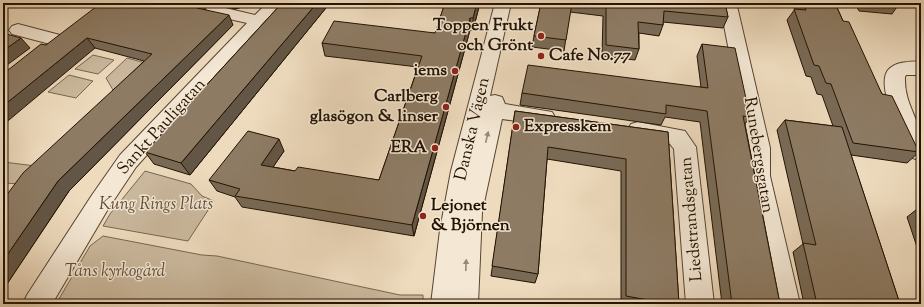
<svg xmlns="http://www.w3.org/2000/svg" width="924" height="307" viewBox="0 0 924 307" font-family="'Sorts Mill Goudy',serif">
<rect width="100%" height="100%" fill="#eedbbe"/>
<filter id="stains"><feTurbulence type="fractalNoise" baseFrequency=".005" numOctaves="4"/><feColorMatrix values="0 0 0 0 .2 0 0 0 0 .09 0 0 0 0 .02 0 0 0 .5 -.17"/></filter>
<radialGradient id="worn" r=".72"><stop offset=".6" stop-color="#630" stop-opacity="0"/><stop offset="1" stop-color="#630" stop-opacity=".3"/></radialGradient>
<path fill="#cbb99e" stroke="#776650" d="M93 55 114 60 98 74 75 69Z
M127 58 149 64 113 90 106 78Z
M69 75 93 81 76 98 48 92Z
M3 162 36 166 23 184 3 183Z
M145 171 191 184 202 196 214 201 188 241 103 226 110 214Z
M103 236 202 255 217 256 400 295H423V304H56L90 246Z"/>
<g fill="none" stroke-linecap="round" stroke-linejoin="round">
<g stroke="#564431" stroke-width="2">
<path id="minor" d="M174 3H204L255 15 267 3H284L136 167 108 209 52 304H23L27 295 92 195 120 155 247 23 176 7Z
M495 3H511L490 96 495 95 502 97 505 104 552 112 555 117 552 122 545 125 502 119 482 212 478 304H431L440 230 451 171Z
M694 3H735L737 6 770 148V176L800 304H772L748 176V148L721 10 696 7Z
M18 24 60 35 63 39 60 43 54 45 12 34 9 30 12 26Z
M921 61V75H906L905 77C904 97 913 111 920 130 923 138 921 152 921 161L913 158C905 142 873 85 889 69 897 61 910 62 921 61Z
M638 122 685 131 696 147 714 304H686L674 149 670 144 631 136 627 130 631 124Z"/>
</g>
<use href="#minor" fill="#f4e8d5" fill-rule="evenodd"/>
</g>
<path fill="#796a56" stroke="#231202" d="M210 3H256L235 9Z
M282 3H330L190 175 154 164 145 152Z
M445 3H480L473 30H470L414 236 242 207 235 197 217 191 209 180 284 151 273 167 295 171 379 180 418 67 325 56 322 43 435 33Z
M541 3H725L728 17 723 28 663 22V25L659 36 639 33V49L635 60 602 56 603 16 570 12 564 51 532 47 534 36Z
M792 3H835L843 21 882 94 919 152 907 163 851 155 900 304H804L793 252 803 244 777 130 785 120 833 126 822 95 817 94 811 77 806 76 787 20 795 9Z
M855 3H899V4L892 14 859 11Z
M206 10 233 25 69 191 7 284H4L3 286V200L144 61 95 48 46 45Z
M702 44 750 117 745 124 780 304H722L700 122 665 117 661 125 520 105 522 93 701 87 697 56Z
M515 111 668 132 679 304H621V171L547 159 538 274 535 283 491 276Z
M921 206V259L907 217Z"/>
<path fill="#635646" stroke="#231202" d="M233 3H256L235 9Z
M317 3H330L190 175 181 163Z
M477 3H480L473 30V18Z
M204 6 209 16 197 8Z
M229 15 233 25 69 191 7 284 3 282V261L58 181Z
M470 18V30L414 236 412 225Z
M21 38 30 48 3 68V51Z
M87 38 95 48 3 125V106Z
M279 139 284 151 267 176 261 165Z"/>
<path fill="#8d7b64" stroke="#231202" d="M101 3H193L204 6 197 8 229 15 58 181 3 261V200L23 173 152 54 87 38 3 106V74L41 44 46 45Z
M282 3H317L181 163 145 152Z
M445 3H477L473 18H470L412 225 235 196 240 189 209 180 248 131 279 139 261 165 295 171 298 167 379 180 422 56 322 43 334 21 435 33Z
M541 3H572L566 40 534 36Z
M587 3H725L728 17 664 11 663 25 638 22 639 49 606 45V5Z
M804 3H835L843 21 849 22 882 94 892 96 919 152 853 143 831 84 826 83 819 66 814 65 794 9 806 10Z
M886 3H899V4Z
M3 33 21 38 3 51Z
M702 44 735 48 750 117 743 116 780 304H732L707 111 666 105V114L522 93 528 65 708 88Z
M515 111 668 132 679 304H670L626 296V159L548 147 538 274 492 266Z
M785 120 842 127 900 304H817L803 243 816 245Z"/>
<defs><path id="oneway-solid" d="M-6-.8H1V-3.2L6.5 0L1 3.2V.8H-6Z"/></defs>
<g fill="#968876">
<use href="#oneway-solid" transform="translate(487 137) rotate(-77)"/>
<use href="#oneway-solid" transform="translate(466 265) rotate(-88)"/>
</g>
<g fill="#8f2418" stroke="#f4e8d5" stroke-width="1.5">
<circle cx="541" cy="36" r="4"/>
<circle cx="541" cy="56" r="4"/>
<circle cx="455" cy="71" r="4"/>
<circle cx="446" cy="107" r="4"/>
<circle cx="516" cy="127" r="4"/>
<circle cx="435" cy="148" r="4"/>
<circle cx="423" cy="216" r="4"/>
</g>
<g text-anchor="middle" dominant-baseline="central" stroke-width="3" stroke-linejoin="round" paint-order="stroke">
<g font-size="17" font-weight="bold" fill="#231202" stroke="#f4e8d5" text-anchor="end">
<text x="533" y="26">Toppen Frukt<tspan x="533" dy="20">och Grönt</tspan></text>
<text x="549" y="56" text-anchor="start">Cafe No.77</text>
<text x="447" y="71">iems</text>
<text x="438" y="97">Carlberg<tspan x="438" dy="20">glasögon &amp; linser</tspan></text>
<text x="524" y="127" text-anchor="start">Expresskem</text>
<text x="427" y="148">ERA</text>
<text x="431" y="206" text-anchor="start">Lejonet<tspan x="431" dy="20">&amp; Björnen</tspan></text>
</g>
<g font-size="17" fill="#231202" stroke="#f4e8d5">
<text transform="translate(162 127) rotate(-48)">Sankt Pauligatan</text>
<text transform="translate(473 129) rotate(-77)">Danska Vägen</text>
<text transform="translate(758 155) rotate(81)">Runebergsgatan</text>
<text transform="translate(692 219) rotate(-95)">Liedstrandsgatan</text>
</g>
<g font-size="17" font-style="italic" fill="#5e4c39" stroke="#f4e8d5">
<text x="156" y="205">Kung Rings Plats</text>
<text x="115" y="272">Tåns kyrkogård</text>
</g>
</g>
<rect width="924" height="307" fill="none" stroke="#eedbbe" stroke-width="16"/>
<rect x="4" y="4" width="916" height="299" fill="none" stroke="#231202" stroke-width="2"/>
<rect x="8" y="8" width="908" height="291" fill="none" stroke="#231202"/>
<rect width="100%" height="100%" filter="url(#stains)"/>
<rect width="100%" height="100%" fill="url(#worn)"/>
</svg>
